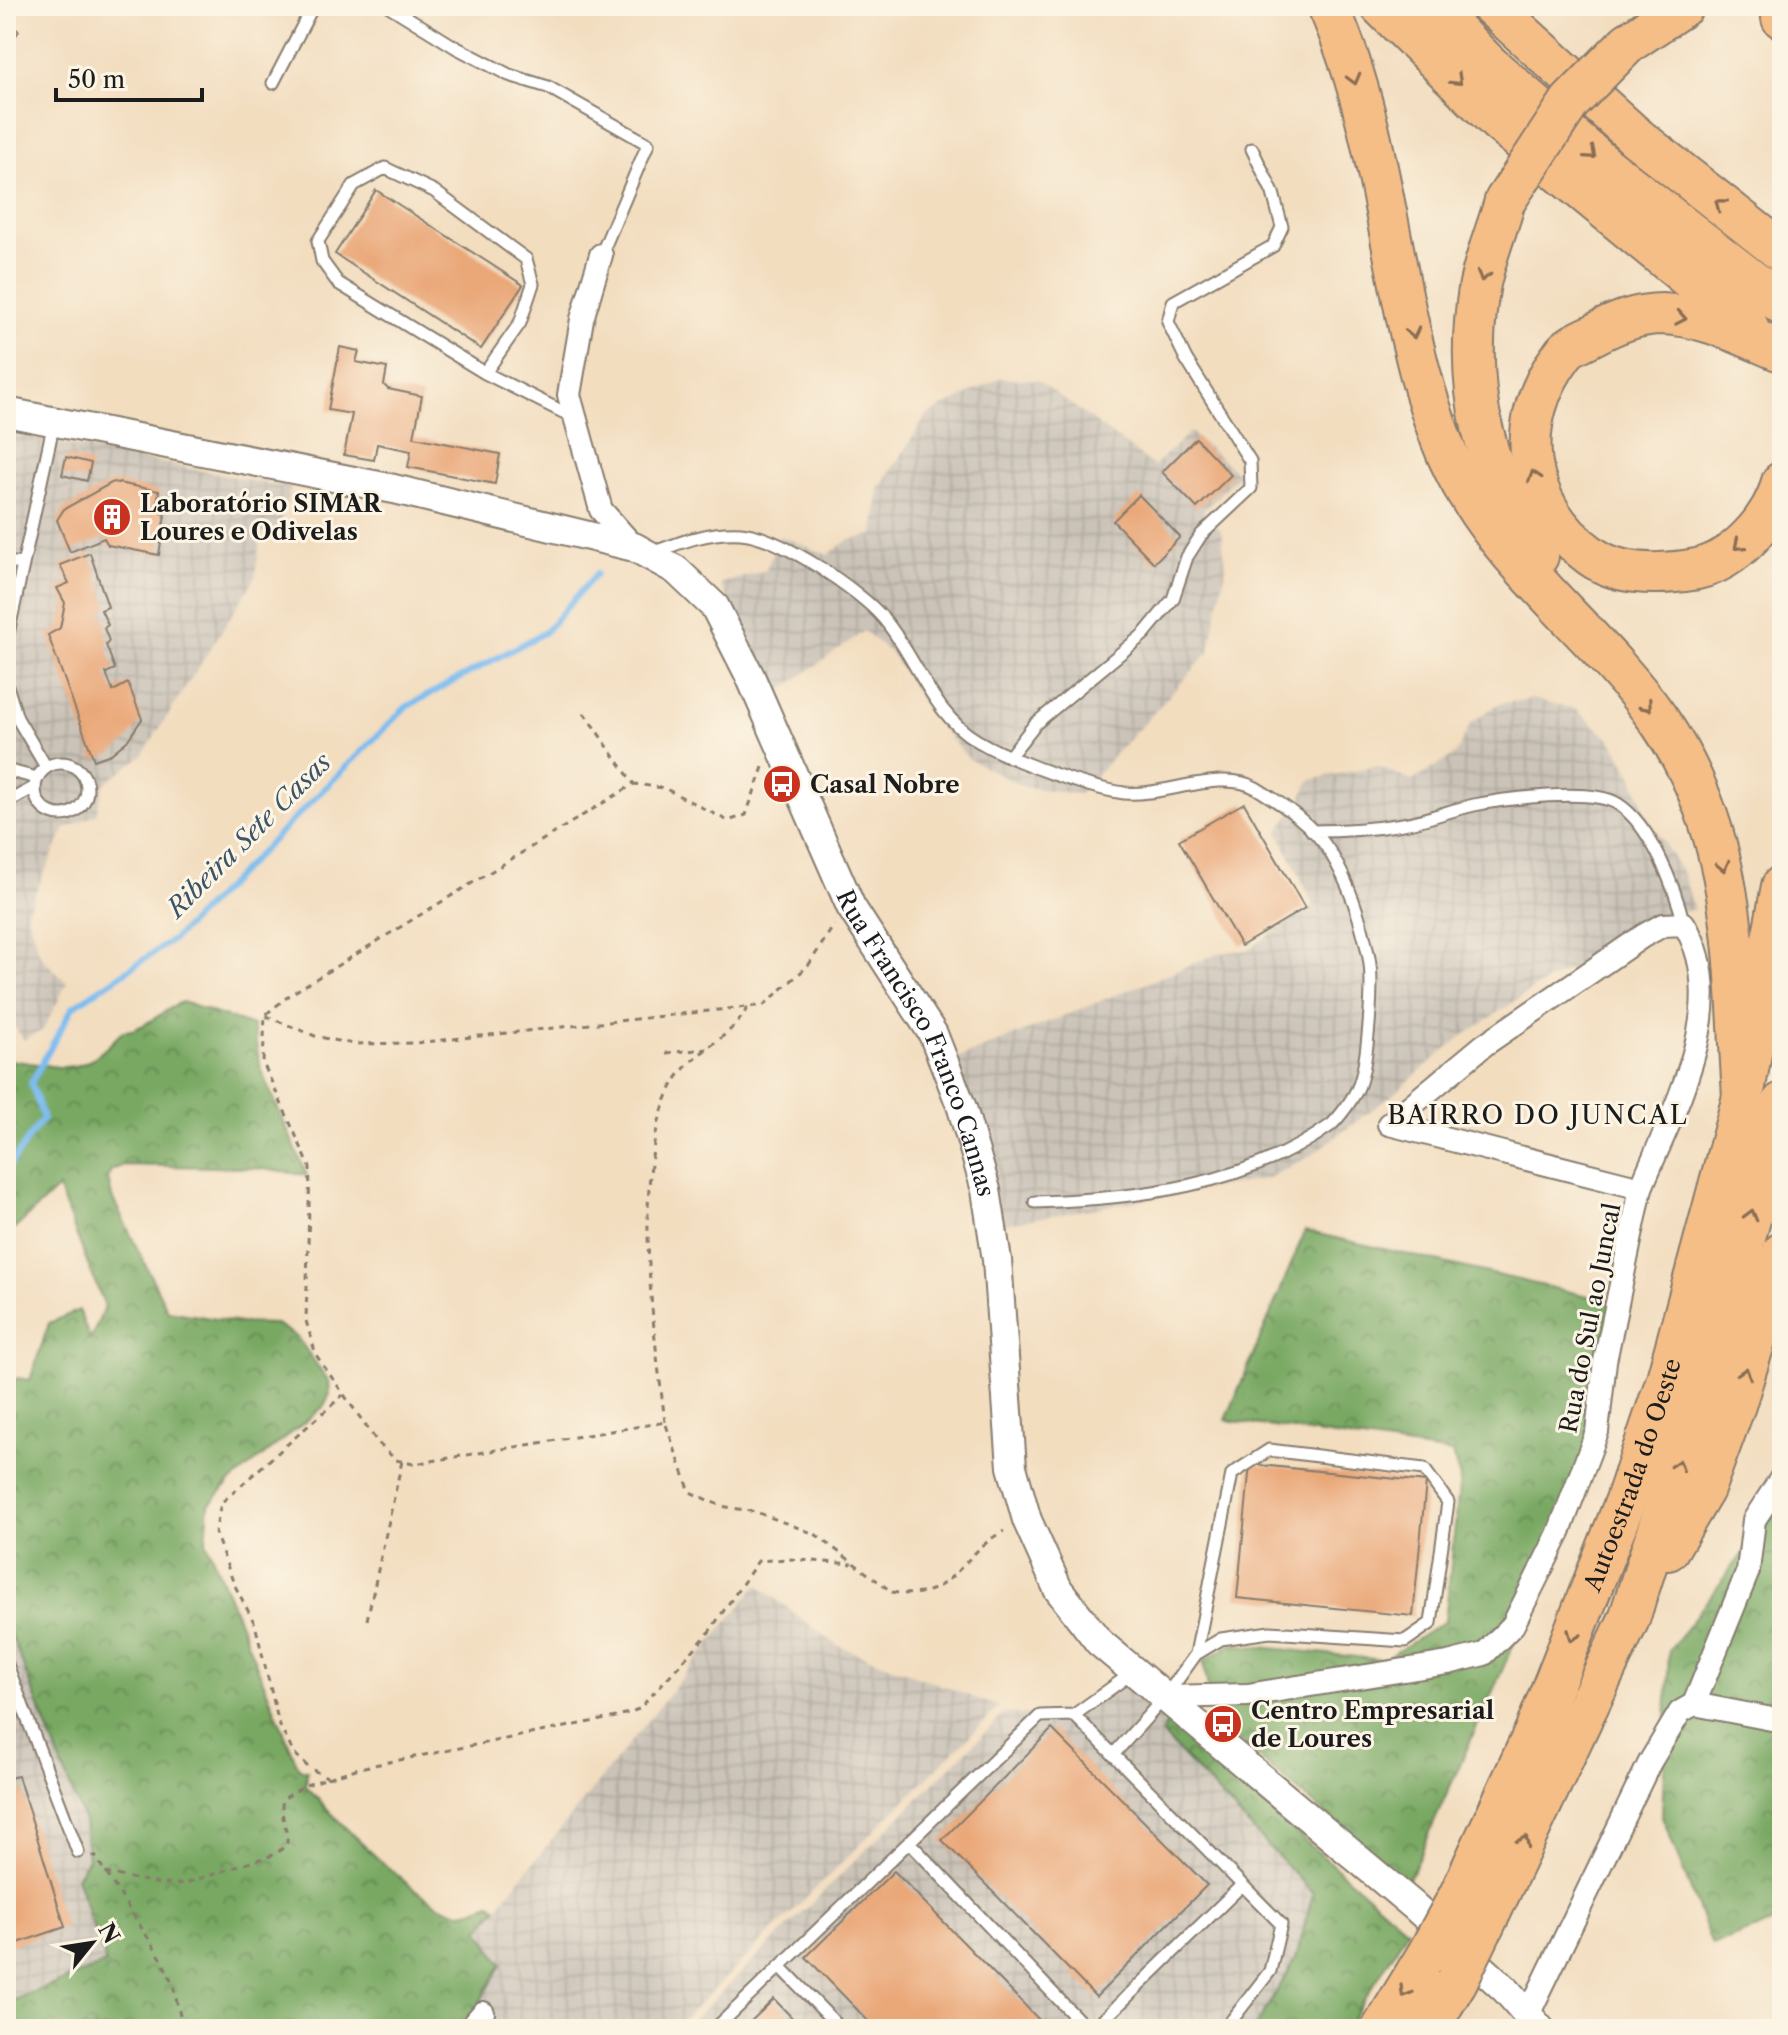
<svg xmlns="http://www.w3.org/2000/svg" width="1788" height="2035" viewBox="0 0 1788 2035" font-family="'Libre Caslon Text',serif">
<defs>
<pattern id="industrial-grid" width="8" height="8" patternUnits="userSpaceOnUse" patternTransform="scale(2)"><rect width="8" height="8" fill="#cbc3b8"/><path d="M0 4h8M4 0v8" fill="none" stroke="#aea79e"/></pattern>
<pattern id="forest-crowns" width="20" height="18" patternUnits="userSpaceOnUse" patternTransform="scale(2)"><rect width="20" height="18" fill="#78a862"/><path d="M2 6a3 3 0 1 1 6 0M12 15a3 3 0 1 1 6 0" fill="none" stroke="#628850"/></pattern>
</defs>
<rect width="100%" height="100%" fill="#fcf5e5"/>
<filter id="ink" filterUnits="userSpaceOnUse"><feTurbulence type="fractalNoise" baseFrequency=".0125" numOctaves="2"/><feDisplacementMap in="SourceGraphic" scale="16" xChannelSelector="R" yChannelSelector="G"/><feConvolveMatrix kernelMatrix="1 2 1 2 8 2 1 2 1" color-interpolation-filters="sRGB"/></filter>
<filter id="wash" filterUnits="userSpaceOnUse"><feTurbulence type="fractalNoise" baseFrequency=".006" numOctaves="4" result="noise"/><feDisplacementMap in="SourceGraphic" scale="32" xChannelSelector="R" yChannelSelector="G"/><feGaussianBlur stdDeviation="1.8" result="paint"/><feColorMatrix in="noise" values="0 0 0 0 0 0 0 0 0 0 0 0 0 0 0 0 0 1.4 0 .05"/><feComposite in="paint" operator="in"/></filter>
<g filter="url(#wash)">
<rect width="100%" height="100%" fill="#f2ddbf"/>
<path fill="url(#industrial-grid)" d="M1000 378 1038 380 1154 466 1190 432 1239 474 1203 511 1221 531 1226 567 1209 652 1079 794 1024 787 969 759 931 716 891 653 864 631 776 694 720 584 766 570 780 536 828 555 848 540 874 535 879 489 927 415Z
M6 433 291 488 276 534 261 532 255 578 142 756 104 784 96 814 64 830 26 913 40 955 67 983 43 1030 24 1040 6 1015Z
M1532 699 1576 709 1612 741 1632 775 1647 816 1683 874 1694 910 1676 912 1533 989 1457 1040 1395 1093 1310 1156 1266 1179 991 1226 944 1064 1220 953 1247 950 1314 905 1278 831 1299 804 1310 780 1377 766 1412 781 1456 754 1471 723 1498 704Z
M757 1585 838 1646 999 1707 674 2029H484L474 2013 479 1930Z
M6 1622 84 1822 88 1859 77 1877 107 1964 6 2003Z
M1134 1671 1165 1697 1163 1735 1313 1893 1296 1959 1255 2029H684L1004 1714 1074 1715Z"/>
<path fill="url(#forest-crowns)" stroke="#4a623f" stroke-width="2" d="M182 1002 253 1026 261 1070 307 1175 255 1168 124 1165 111 1170 108 1178 112 1197 168 1311 240 1323 276 1324 297 1337 329 1382 330 1394 323 1407 228 1484 209 1505 206 1541 299 1769 307 1771 306 1786C332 1815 423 1911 461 1912 470 1912 482 1906 491 1903L497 1908 479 1930 502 1964 474 2013 449 2029H6V2003L106 1964 76 1877 88 1859 84 1822 6 1622V1492L13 1484 6 1477V1395L17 1378 30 1380 49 1323 79 1310 90 1340 105 1307 58 1188 6 1237V1056L9 1060C70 1068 78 1079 123 1031 139 1033 165 1009 182 1002Z
M1305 1231 1614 1302 1600 1451 1407 1883 1214 1720 1203 1661 1233 1644 1384 1660 1445 1621 1460 1478 1452 1453 1226 1420Z
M1782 1502V1920L1712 1945 1662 1816 1669 1651Z
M1167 1721 1408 1930 1346 2029H1254L1296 1959 1313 1893 1162 1734Z"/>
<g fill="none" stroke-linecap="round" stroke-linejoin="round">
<path stroke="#7bbcf0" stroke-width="6" d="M6 1171 43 1118 31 1083 73 1007 174 939 406 707 545 632 596 574"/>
</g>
<g id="blocks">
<path fill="#eaa879" d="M6 22 19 31 6 50Z
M376 190 523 285 481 349 335 254Z
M340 347 359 351 356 362 387 368 384 385 388 389 422 396 414 437 500 454 495 484 408 467 411 451 377 444 374 460 344 455 352 414 328 410Z
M1196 438 1231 475 1197 508 1162 472Z
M66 457 91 463 87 481 62 475Z
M113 482 159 491 156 510 165 515 159 555 108 545 104 538 70 552 57 520 64 509Z
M1139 495 1180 537 1154 563 1113 521Z
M90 553 108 607 101 610 108 625 104 628 109 641 106 645 115 669 106 673 113 691 128 683 142 719 127 741 111 754 94 760 48 635 60 628 65 603 57 588 69 583 60 565Z
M1244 803 1305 908 1241 946 1179 840Z
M1250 1464 1426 1482 1413 1616 1237 1598Z
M1052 1729 1207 1885 1096 1997 942 1840Z
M6 1772 9 1778 18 1776 65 1927 6 1947Z
M894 1871 1048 2029H876L806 1957Z
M774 1999 803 2029H743Z"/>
</g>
</g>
<g filter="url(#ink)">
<use href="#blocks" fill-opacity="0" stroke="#877c6e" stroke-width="2"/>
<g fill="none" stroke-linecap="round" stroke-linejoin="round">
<g stroke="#877c6e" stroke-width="15">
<path id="service" d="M389 6 455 47 509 75 548 87 648 144 601 255
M273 83 313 6
M485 373 520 323 533 284 526 259 434 191 385 168 354 185 318 241 322 261 338 283 485 373 573 417
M652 553C681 542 709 531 741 533 779 536 860 590 884 619 917 658 932 715 978 741 1010 760 1087 788 1124 793 1163 797 1222 768 1256 788 1284 805 1313 825 1330 852 1349 883 1362 923 1369 958 1374 982 1368 1061 1359 1085 1355 1096 1340 1117 1331 1125 1247 1186 1135 1199 1035 1202
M6 562 23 564
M6 643 54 422
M6 683 17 718 46 767
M1009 757 1035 724 1144 634 1173 599 1187 557 1201 535 1251 488 1250 461 1186 359 1168 322 1173 302 1273 246 1282 227 1273 193 1252 149
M35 789a26 26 0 1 1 52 0a26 26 0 1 1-52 0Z
M6 770 37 778
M6 808 11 800 35 787
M1312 831C1343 831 1373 829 1403 824 1427 820 1450 810 1474 805 1505 799 1592 787 1618 804 1651 825 1675 888 1684 924
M6 1662 78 1852
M1074 1715 1132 1673
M1113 1755 1165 1697 1196 1654 1221 1639 1270 1632 1405 1641 1431 1623 1448 1502 1424 1469 1269 1450 1232 1474 1196 1654
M909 1842 1087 2029
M780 1966 841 2029
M715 2029 1040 1716 1074 1715 1281 1924 1270 1971 1225 2029
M1094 2029 1242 1885"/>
</g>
<g stroke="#877c6e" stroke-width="26">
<path id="minor" d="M601 255 582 319 569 395 601 510 634 547
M1389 1124 1484 1045 1643 936 1663 925 1684 924C1734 1005 1672 1111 1641 1188
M1165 1697 1248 1695 1448 1663 1484 1654 1513 1625 1558 1535 1597 1432 1605 1361 1641 1188 1389 1124
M1694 1704 1782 1721
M1528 2015 1650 1762 1680 1712 1694 1704 1748 1571 1754 1520 1782 1477
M469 2029 483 2013"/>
</g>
<g stroke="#877c6e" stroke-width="32">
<g id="tertiary">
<path id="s1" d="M6 412 394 489 634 547 676 570 715 607 750 676 851 907 933 1034 962 1108 986 1190 997 1260 1012 1467 1027 1520 1058 1589 1099 1642 1414 1906 1506 1990 1540 2029"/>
</g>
</g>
<g stroke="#877c6e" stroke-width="44">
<g id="motorway">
<path d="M1328 6C1389 142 1389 300 1441 439 1484 555 1589 621 1658 719 1740 836 1734 961 1743 1097"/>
<path d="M1381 6 1499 122 1748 327"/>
<path d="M1431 6 1487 63 1605 166 1782 304"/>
<path d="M1492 6 1636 137 1782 252"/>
<path d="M1781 6 1782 18"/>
<path d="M1628 43 1683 6"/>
<path d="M1505 201C1497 230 1484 260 1479 289 1463 388 1484 473 1538 556"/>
<path d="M1778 350C1742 335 1703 315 1662 314 1637 314 1615 323 1593 335 1584 340 1569 345 1563 354 1512 421 1521 506 1591 556 1620 577 1663 575 1697 569 1735 561 1773 519 1782 482"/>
<path d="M1668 1550 1704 1489 1735 1405 1782 1253"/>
<path id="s2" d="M1459 1896 1536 1729 1626 1500 1667 1379 1743 1097 1782 886"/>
<path d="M1491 1911 1629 1619 1703 1390 1782 1103"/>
<path d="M1382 2029 1427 1955"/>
<path d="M1428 2029 1457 1981"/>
</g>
</g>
<path stroke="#877c6e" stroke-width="3" stroke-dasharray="6 6" stroke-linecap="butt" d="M584 713 634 784
M763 767 746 815 728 821 664 788 634 784 291 994 265 1015 263 1063 310 1167 306 1321 316 1355 378 1443 396 1460 413 1464 665 1422 690 1492 721 1506 756 1512 815 1534 892 1592C953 1604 959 1554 1004 1531
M266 1016 315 1036 353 1044 416 1043 764 1005 808 966 834 925
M666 1053 707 1049
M665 1422C654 1330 629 1168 673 1084 691 1051 732 1040 748 1006
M367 1620 402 1461
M329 1778 309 1768 293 1752 279 1724 255 1624 234 1584 215 1533 221 1503 343 1395
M92 1857 95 1856 161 1958 173 1985 183 2029
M105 1873 161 1884H183L276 1854 287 1844C288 1828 279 1815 283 1799L306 1785 359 1768 616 1717 639 1709 707 1635 758 1561 788 1559 852 1564"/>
<use href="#service" stroke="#fff" stroke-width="11"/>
<use href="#minor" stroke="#fff" stroke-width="22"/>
<use href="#tertiary" stroke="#fff" stroke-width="28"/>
<use href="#motorway" stroke="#f6be87" stroke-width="40"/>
<g stroke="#877c6e" stroke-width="44" stroke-linecap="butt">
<path id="motorway-bridge" d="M1505 201 1570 102 1628 43
M1427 1955 1459 1896
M1457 1981 1491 1911"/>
</g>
<use href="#motorway-bridge" stroke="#f6be87" stroke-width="40"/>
</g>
<defs><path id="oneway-chevron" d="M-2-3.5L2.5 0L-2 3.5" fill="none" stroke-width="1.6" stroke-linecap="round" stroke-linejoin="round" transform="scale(2)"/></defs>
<g stroke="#896d52">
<use href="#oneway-chevron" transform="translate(1354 79) rotate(75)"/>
<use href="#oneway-chevron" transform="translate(1457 80) rotate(44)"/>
<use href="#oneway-chevron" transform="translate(1591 154) rotate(41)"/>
<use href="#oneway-chevron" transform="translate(1720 204) rotate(-142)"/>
<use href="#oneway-chevron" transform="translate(1483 276) rotate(106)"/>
<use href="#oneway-chevron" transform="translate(1681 318) rotate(10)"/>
<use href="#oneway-chevron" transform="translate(1413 333) rotate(77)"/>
<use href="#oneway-chevron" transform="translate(1534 476) rotate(-108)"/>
<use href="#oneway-chevron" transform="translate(1739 545) rotate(139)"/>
<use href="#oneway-chevron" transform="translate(1647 706) rotate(50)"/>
<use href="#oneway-chevron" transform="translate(1723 866) rotate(77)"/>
<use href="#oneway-chevron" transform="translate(1751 1215) rotate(-75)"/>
<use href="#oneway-chevron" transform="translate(1745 1373) rotate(-73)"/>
<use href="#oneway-chevron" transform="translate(1678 1465) rotate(-72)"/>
<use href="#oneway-chevron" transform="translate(1573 1636) rotate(111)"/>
<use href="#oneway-chevron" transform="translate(1524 1841) rotate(-64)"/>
<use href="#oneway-chevron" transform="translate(1405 1992) rotate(121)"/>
</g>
</g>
<defs>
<g id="building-disc" transform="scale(2)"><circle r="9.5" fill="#c8321e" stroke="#fcf5e5"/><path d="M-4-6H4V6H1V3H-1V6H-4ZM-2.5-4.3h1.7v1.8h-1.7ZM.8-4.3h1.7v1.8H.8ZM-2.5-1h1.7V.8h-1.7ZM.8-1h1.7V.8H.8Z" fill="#fff"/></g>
<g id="bus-disc" transform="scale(2)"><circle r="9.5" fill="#c8321e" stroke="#fcf5e5"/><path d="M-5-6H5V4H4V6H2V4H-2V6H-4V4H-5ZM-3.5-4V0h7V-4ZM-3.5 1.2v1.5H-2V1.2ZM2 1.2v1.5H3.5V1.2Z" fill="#fff"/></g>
</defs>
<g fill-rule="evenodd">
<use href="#building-disc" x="112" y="517"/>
<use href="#bus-disc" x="782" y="784"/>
<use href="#bus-disc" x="1223" y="1724"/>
</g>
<g text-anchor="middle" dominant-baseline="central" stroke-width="6" stroke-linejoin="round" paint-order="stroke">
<g font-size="24" font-weight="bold" fill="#1c1c1c" stroke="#fcf5e5" text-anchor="start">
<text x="140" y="503">Laboratório SIMAR<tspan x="140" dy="28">Loures e Odivelas</tspan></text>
<text x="810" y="784">Casal Nobre</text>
<text x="1251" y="1710">Centro Empresarial<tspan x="1251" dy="28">de Loures</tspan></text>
</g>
<g font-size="24" fill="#1c1c1c" stroke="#fcf5e5">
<text stroke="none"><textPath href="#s1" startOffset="1226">Rua Francisco Franco Cannas</textPath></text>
<text transform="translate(1590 1318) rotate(-79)">Rua do Sul ao Juncal</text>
<text stroke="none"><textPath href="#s2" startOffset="456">Autoestrada do Oeste</textPath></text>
</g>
<g font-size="26" font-style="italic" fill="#3d5466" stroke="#fcf5e5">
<text transform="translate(249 835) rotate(-45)">Ribeira Sete Casas</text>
</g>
<g font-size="26" letter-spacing="2" fill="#1c1c1c" stroke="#fcf5e5">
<text x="1538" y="1115">BAIRRO DO JUNCAL</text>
</g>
</g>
<rect width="1788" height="2035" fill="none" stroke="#fcf5e5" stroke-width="32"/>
<g transform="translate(92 1943) rotate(60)" stroke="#fcf5e5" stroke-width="6" paint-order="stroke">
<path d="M0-6L14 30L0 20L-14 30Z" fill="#1c1c1c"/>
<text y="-12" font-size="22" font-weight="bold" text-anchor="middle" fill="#1c1c1c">N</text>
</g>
<path d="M56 88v12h146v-12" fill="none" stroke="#1c1c1c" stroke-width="4"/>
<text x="68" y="88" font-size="24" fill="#1c1c1c" stroke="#fcf5e5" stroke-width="6" paint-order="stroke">50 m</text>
</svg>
